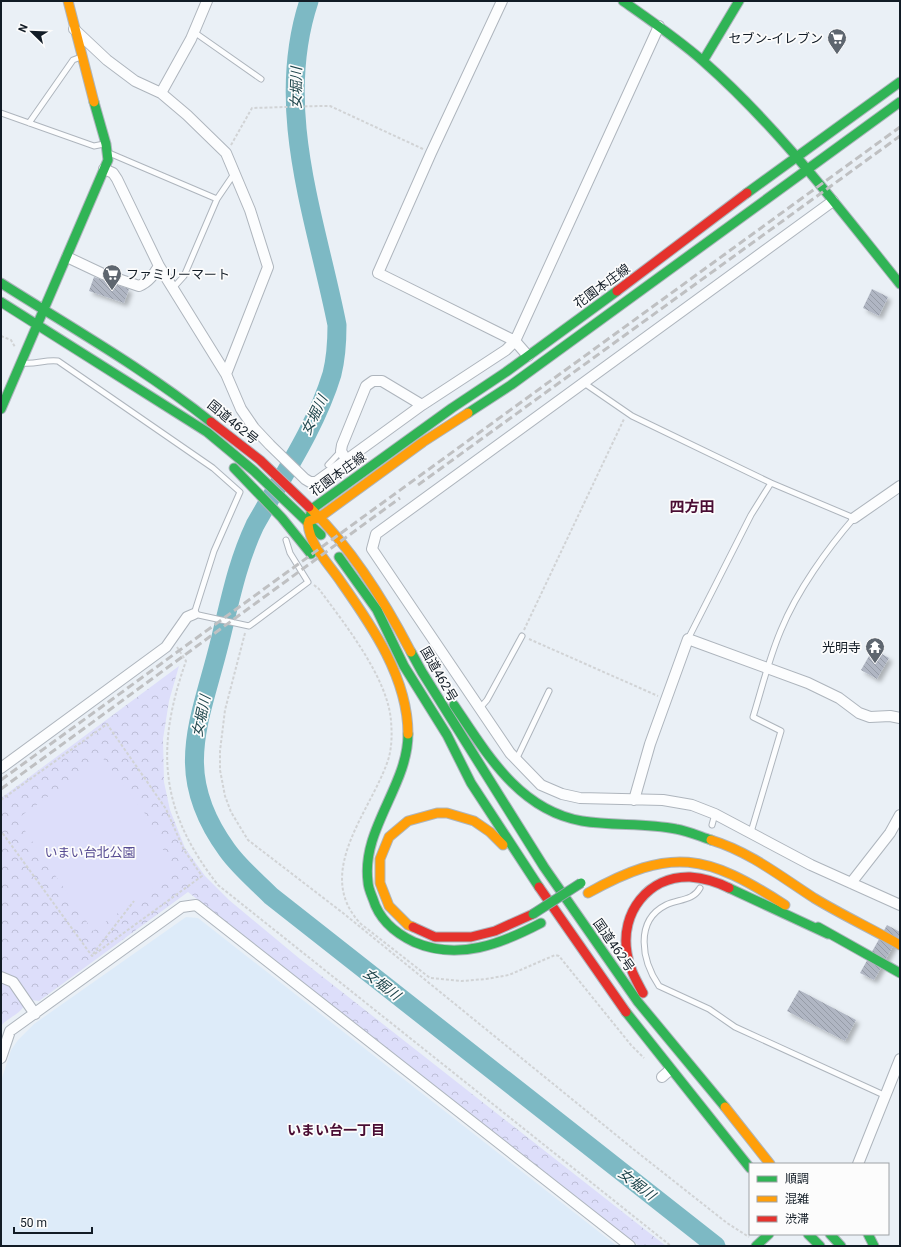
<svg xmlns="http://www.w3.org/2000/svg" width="901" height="1247" viewBox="0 0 901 1247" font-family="Roboto,'Noto Sans JP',sans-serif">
<defs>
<pattern id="forest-crowns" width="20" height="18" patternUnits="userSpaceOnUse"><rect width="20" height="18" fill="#dddefa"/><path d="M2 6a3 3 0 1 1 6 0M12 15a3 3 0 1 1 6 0" fill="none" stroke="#bdbed6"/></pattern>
<pattern id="building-back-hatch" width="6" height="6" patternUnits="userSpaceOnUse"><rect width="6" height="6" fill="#b0b6c3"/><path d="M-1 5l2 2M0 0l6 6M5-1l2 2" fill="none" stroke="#969ca7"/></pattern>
<filter id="shadow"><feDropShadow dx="3.5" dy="3.5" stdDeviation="2" flood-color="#0004"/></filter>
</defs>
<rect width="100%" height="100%" fill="#eaf0f6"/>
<path fill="#ddebf9" d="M186 917 198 918 617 1246H1V1081L11 1050 18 1040 34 1024Z"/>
<path fill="url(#forest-crowns)" d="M179 666 169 701 163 739 164 782 170 810 185 848 205 876 229 900 300 959 666 1246H639L188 892 39 1001 31 1000 1 973V798Z
M1 979 10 983 25 1004C20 1015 8 1017 1 1026Z"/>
<path fill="#dddefa" d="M102 757 149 819 174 873 93 931 17 819Z"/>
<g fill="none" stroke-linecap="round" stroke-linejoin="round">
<path stroke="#7db9c4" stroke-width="19" d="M309 1C273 109 316 219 337 325 337 341 336 358 332 374 316 427 282 477 255 525 237 563 230 601 220 641 200 723 171 773 227 850 239 867 256 881 271 896L716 1246"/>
</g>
<path fill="url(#building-back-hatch)" filter="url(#shadow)" d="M94 277 129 289 124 303 89 291Z
M872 289 888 297 879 316 863 308Z
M873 649 889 658 877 679 861 670Z
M887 925 900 932V934L874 980 860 973Z
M799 990 856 1020 845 1041 787 1011Z"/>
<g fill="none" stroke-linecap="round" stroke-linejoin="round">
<g stroke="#aeb5bd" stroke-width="7">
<path id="lane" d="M194 32 261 79
M1 113 94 146 104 144
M29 123 73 60 81 57
M109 153 217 199
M174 287 184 276 217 199 234 174
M22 363C35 365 46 359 58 361L213 468 240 492 214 551 194 614 249 626 308 582 290 553 286 540
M584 383 632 416 771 483 854 518C827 549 797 591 781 630 769 658 762 688 753 717L781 731 751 832
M328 465 341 451
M688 639 751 515 771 483
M480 708 487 700 522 636
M516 760 549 691
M712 825 715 814
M700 888C693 901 678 899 666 905 634 921 642 961 659 986L709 1009 735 1027 886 1096"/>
</g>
<g stroke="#aeb5bd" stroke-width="12">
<path id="street" d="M502 1 431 153 378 273 515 341 528 356
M74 29 107 60 135 81 161 93 187 115 226 153 250 210 268 267 226 374
M161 93 191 39 207 1
M104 169 113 173 117 179 159 266 226 374 241 409 254 428 270 445 305 479 310 482H316L422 405 506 350 515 341 659 26
M833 201 376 534 372 549 510 753 541 785 562 794 580 798 663 800 692 805 715 814 811 865 900 905
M67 257 103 274 139 286C149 282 154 274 159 266
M344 456 341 451 342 445 366 386 373 381H382L422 405
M854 518 900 486
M1 768 166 647 187 617 194 614
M634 800 650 744 688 639 808 683 839 698 859 713 870 717 890 716 900 718
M851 883 890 833 900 815
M1 977 13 982 35 1014
M1 1058 10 1031 182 907 196 905 630 1246
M662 1077 670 1070
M858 1164 900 1059"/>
</g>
<g stroke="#aeb5bd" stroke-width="11">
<path id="fast" d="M623 1C650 20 678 39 703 61 778 127 838 207 900 284
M703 61 739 1
M747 193 900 82
M1 283C72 328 146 370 211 422
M1 302 207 432 254 471 321 535
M1 409 108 160 106 144 94 102
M468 413 511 385 900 102
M234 468 282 518 311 554
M309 521 312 509 452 408 506 372 617 291
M339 557 377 610 404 666 447 735 471 783 539 887
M411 652 422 672 544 867 638 1002 725 1107
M454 705C487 754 519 810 582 821 613 826 645 823 676 829 688 831 699 836 711 840
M408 734C408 786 361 829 368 882 368 887 371 894 373 899 379 919 395 933 414 942 458 961 501 944 541 923
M729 888 828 934
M818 927 900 973
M626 1012 750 1168
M808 1234 820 1246
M830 1234 841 1246
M868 1234 874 1246
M756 1246 769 1234"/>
</g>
<g stroke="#aeb5bd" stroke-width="11">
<path id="slow" d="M68 1 94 102
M309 507C352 548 384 600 411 652
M309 521 320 517 423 442 468 413
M308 524C310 546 329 564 341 582 372 626 408 678 408 734
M711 840C750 852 780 876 814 898 842 915 872 929 900 945
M588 893C672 846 706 854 785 905
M413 927 408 925 389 906 380 883V859L389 837 408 821 437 813H447L474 821 490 832 503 845
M725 1107 770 1164"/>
</g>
<g stroke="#aeb5bd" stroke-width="11">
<path id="jam" d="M617 291 747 193
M211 422 260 460 309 507
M539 887 626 1012
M413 927 435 937H471L495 931 533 914
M643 993C636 980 629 968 627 953 620 913 648 876 690 877 703 878 717 882 729 888"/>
</g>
<path stroke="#d1d3d5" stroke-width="2" stroke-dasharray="3 2" stroke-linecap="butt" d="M231 145 252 108 320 106H330L423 149
M1 336 11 340 15 347
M314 585 319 589C344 623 388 678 391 721 392 733 392 745 389 757 374 808 311 872 361 924L430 978 462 981 486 979 509 975 555 955 559 956 631 1045 644 1058
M524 630 624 419
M245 633 225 710 220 751V770L225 796 231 812 248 840 343 913 637 1152 727 1223 749 1237
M529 639 658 696
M177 647 186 661C155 749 160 811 218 885L671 1246
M1 800 107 724 166 809 184 850 202 876 92 956 1 831
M93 954 134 901"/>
<use href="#lane" stroke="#fcfdfe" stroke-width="5"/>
<use href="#street" stroke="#fcfdfe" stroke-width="10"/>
<use href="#fast" stroke="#30b455" stroke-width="9"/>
<use href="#slow" stroke="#ff9f0a" stroke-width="9"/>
<use href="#jam" stroke="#e5322d" stroke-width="9"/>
<path stroke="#bfc0c2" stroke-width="3" stroke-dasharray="8 4" stroke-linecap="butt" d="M418 485 900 136
M1 780 900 127
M1 789 400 498"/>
<g stroke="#95a4ac" stroke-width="11" stroke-linecap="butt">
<path id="fast-bridge" d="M533 914 581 883"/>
</g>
<use href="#fast-bridge" stroke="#30b455" stroke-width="9"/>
</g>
<defs>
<g id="supermarket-pin" transform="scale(1)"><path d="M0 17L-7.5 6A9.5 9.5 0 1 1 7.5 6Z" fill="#5e666f" stroke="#fcfcfc"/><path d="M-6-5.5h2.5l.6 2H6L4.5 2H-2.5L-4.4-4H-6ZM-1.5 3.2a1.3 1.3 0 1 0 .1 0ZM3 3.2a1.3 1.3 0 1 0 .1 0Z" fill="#fff"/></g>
<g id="temple-pin" transform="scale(1)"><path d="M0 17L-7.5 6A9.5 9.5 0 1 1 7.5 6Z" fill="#5e666f" stroke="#fcfcfc"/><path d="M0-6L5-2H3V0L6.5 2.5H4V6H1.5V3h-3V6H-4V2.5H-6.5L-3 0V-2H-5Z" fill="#fff"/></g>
</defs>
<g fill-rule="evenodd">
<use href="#supermarket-pin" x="837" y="38"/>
<use href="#supermarket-pin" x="112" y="274"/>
<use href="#temple-pin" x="875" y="647"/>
</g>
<g text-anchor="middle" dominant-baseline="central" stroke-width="3.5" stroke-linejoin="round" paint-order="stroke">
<g font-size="13" fill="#121c26" stroke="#fcfcfc" text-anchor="end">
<text x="823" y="38">セブン-イレブン</text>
<text x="126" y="274" text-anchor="start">ファミリーマート</text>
<text x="861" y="647">光明寺</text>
</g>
<g font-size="13" fill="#121c26" stroke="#fcfcfc">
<text transform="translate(602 286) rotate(-36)">花園本庄線</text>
<text transform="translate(233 422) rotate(39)">国道462号</text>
<text transform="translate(338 474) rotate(-36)">花園本庄線</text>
<text transform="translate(439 674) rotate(60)">国道462号</text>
<text transform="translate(614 945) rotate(55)">国道462号</text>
</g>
<g font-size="13" fill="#564b92" stroke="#fcfcfc">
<text x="90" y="852">いまい台北公園</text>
</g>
<g font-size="14" font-style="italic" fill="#1e454b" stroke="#fcfcfc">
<text transform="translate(296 88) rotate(-89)">女堀川</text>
<text transform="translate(314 415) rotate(-64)">女堀川</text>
<text transform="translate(201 716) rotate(-78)">女堀川</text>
<text transform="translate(382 984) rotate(38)">女堀川</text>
<text transform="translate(637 1184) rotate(38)">女堀川</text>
</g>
<g font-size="14" font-weight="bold" fill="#4a0d33" stroke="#fcfcfc">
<text x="336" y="1130">いまい台一丁目</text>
</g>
<g font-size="15" font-weight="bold" fill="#4a0d33" stroke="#fcfcfc">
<text x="692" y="507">四方田</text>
</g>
</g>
<rect width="901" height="1247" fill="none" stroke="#121c26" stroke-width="4"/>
<rect x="749" y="1163" width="140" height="72" fill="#fcfcfc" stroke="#9ea2a6"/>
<rect x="757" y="1176" width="20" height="6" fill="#30b455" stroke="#9ea2a6"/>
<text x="785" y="1183" font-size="12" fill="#121c26">順調</text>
<rect x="757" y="1196" width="20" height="6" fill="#ff9f0a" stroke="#9ea2a6"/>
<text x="785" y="1203" font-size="12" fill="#121c26">混雑</text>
<rect x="757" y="1216" width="20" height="6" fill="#e5322d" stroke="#9ea2a6"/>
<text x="785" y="1223" font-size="12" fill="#121c26">渋滞</text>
<g transform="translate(32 32) rotate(293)" stroke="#fcfcfc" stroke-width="3" paint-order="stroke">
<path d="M0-3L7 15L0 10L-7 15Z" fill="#121c26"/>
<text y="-6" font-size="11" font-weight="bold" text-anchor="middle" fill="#121c26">N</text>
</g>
<path d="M14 1227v6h78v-6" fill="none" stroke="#121c26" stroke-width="2"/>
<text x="20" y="1227" font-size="12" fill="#121c26" stroke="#fcfcfc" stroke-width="3" paint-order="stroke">50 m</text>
</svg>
